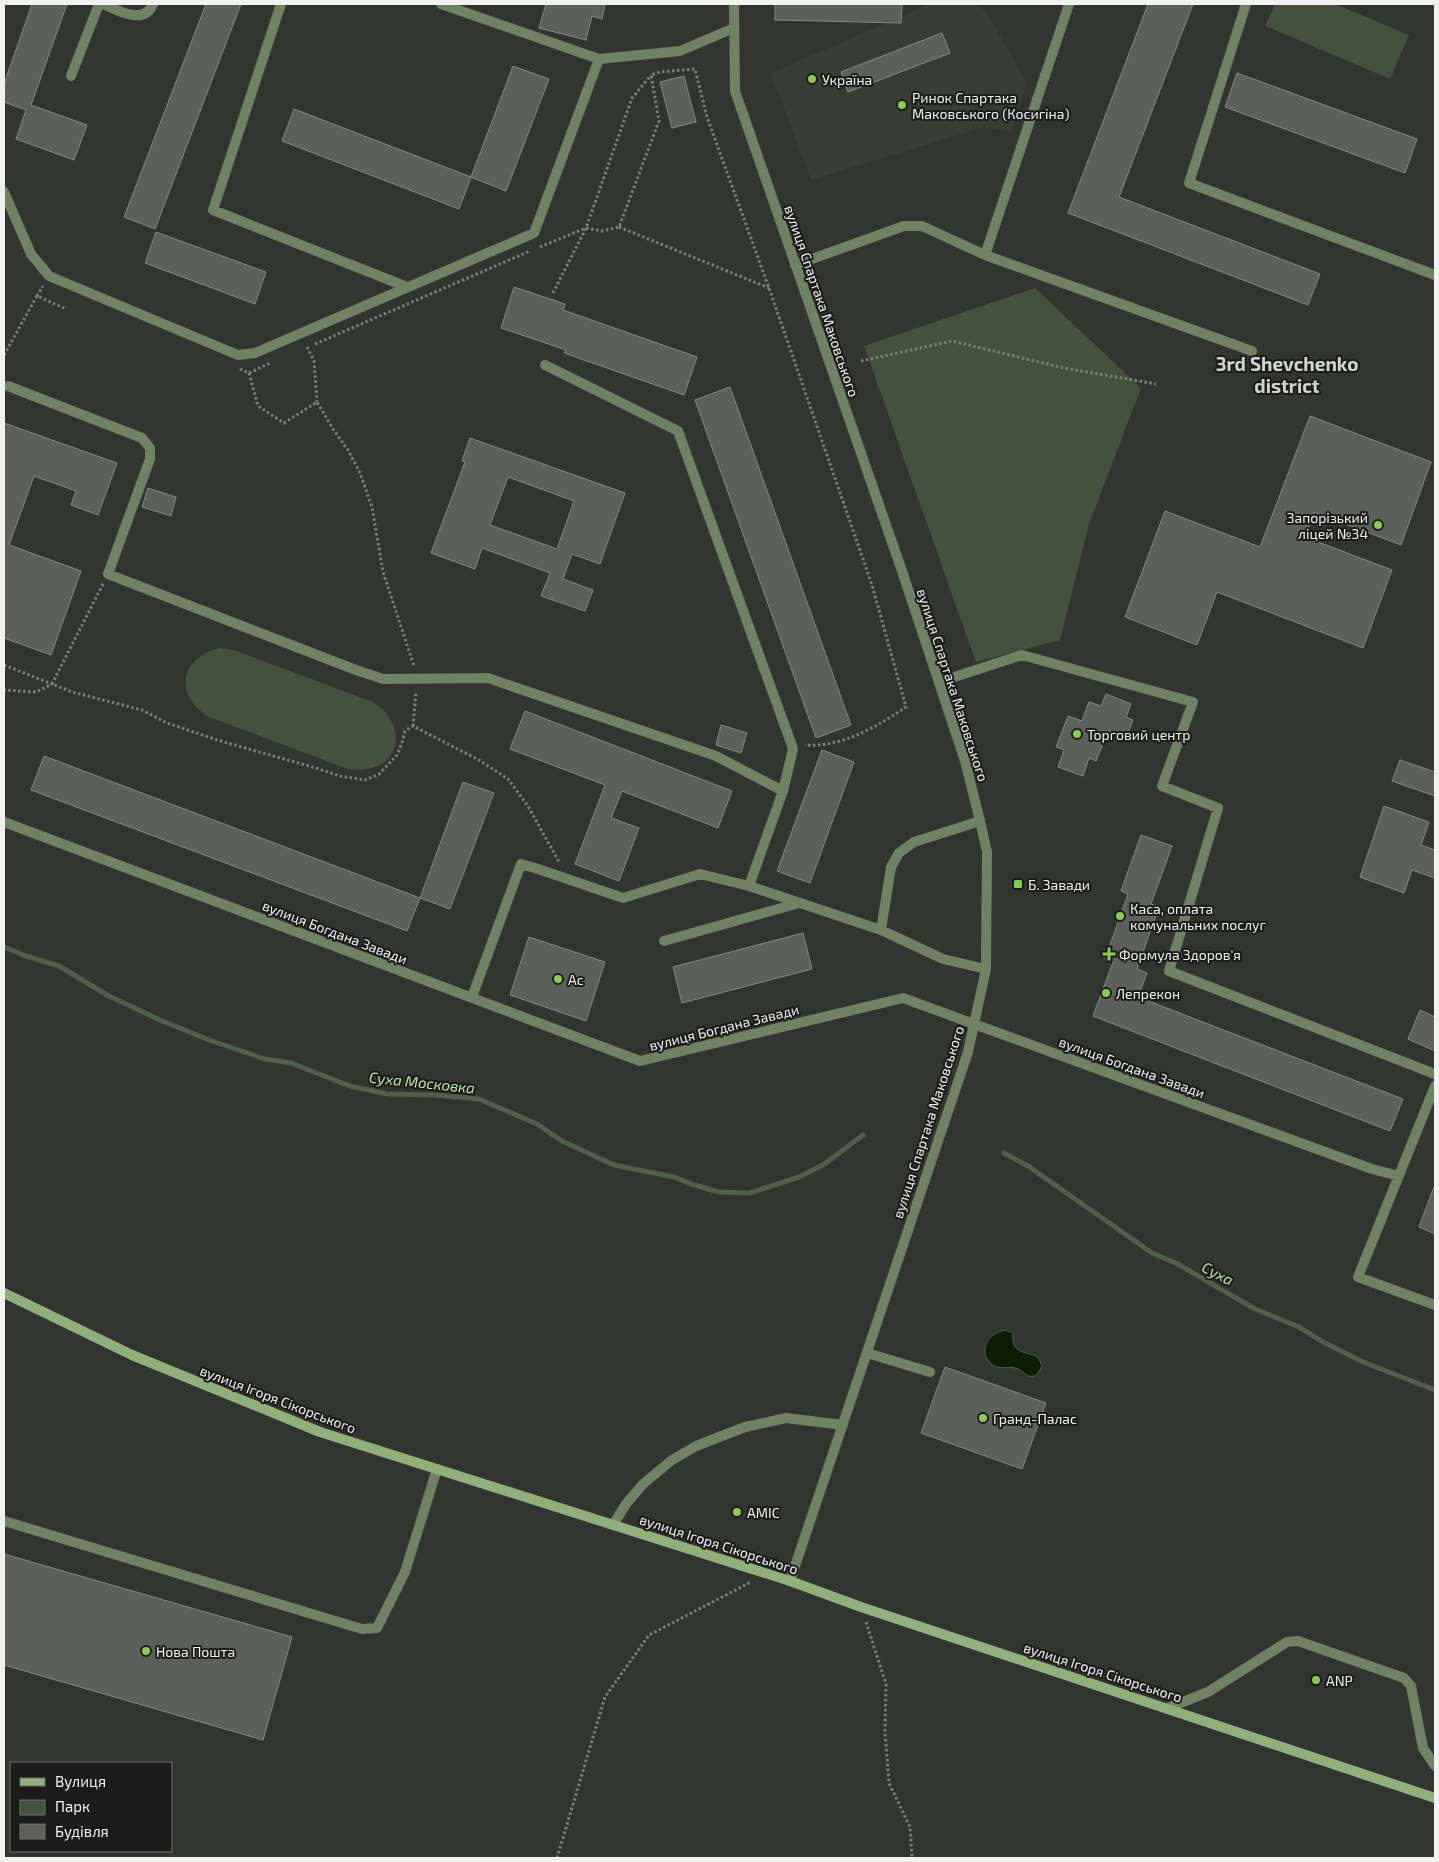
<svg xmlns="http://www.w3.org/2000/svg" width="1439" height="1862" viewBox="0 0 1439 1862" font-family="'Exo 2',sans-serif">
<rect width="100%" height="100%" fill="#323430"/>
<path fill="#373d34" d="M930 4H971L985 10 1027 82 1012 132 984 127 811 180 771 73Z"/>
<path fill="#44513c" d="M1275 4H1335L1409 35 1390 79 1265 26Z
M1035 288 1141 388 1089 524 1060 640 976 662 864 346Z
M220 648 234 650 373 702C414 728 397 777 348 769L209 717C173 696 180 657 220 648Z"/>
<path fill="#0c1e00" stroke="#515e48" d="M1006 1330 1013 1333C1011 1355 1025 1350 1039 1358L1042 1366 1038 1374C1028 1380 1026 1373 1018 1369 1010 1365 1002 1370 994 1366 976 1354 987 1332 1006 1330Z"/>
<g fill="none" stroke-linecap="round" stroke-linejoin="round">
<path stroke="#515e48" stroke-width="5" d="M4 947 26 956 59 966 107 995 160 1020 209 1040 265 1059 291 1063 350 1086 387 1094 434 1095 479 1099 537 1124 562 1141 614 1165 674 1177 694 1185 719 1192 750 1193 799 1177 823 1165 863 1135
M1004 1153 1028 1166 1152 1253 1176 1263 1255 1309 1299 1327 1323 1342 1363 1362 1435 1390"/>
</g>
<path fill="#5d5f5b" stroke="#858883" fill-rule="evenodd" d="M32 4H67L31 105 87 125 74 160 16 139 26 110 4 102V84Z
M206 4H241L155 229 124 217Z
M546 4H605L602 19 592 16 586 40 539 28Z
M775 4H902L901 23 775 20Z
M1148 4H1193L1119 197 1320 274 1308 305 1068 213Z
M942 33 950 53 848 92 841 72Z
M513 66 549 79 506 191 471 177Z
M1237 73 1417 139 1405 173 1225 107Z
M684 76 696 122 672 128 660 82Z
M294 109 471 177 459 209 282 141Z
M156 232 266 272 255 304 145 263Z
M514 287 565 304 563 310 697 357 684 395 564 353 566 350 501 328Z
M730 387 851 725 816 738 695 400Z
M1310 416 1431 462 1401 545 1314 512 1305 537 1392 570 1363 648 1217 592 1197 645 1125 617 1165 511 1260 547Z
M4 423 117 463 98 515 71 505 76 491 34 476 9 545 81 571 51 655 4 638Z
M470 438 625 493 600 564 572 554 563 579 593 590 585 611 541 596 550 573 482 548 475 569 431 553 465 462 462 461ZM508 477 574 501 557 549 490 525Z
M148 488 176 497 171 516 142 507Z
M1106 694 1131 704 1126 717 1133 720 1126 738 1108 731 1096 761 1089 758 1083 776 1058 767 1064 750 1056 747 1068 716 1082 721 1089 702 1101 706Z
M525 711 732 791 718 828 622 791 611 818 639 828 619 881 575 864 605 785 510 749Z
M721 725 747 733 741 753 716 745Z
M822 750 854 762 810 883 777 871Z
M44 756 420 898 407 931 31 790Z
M1400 760 1435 772V796L1392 781Z
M463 782 494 793 450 909 420 898Z
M1384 806 1429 822 1421 845 1435 850V878L1412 870 1404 893 1360 877Z
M1141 835 1172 846 1151 904 1159 907 1137 969 1147 973 1138 997 1403 1099 1390 1131 1093 1016 1113 962 1105 959 1128 894 1121 891Z
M803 933 812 969 682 1003 673 967Z
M529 937 605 962 586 1021 510 995Z
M1420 1010 1435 1017V1051L1408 1039Z
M1434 1187H1435V1234L1419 1227Z
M945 1367 1046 1403 1022 1469 921 1433Z
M4 1554 292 1637 263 1740 4 1665Z"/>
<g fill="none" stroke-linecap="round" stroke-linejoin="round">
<path stroke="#7d7f7c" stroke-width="3" stroke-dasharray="2.5 2.5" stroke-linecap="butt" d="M619 227 769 288
M540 247 586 228 602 231 619 227 659 121 651 75 660 72 695 69 707 117 769 288 872 585 906 707C878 726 841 748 805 745
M553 293 586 228 632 98 651 75
M37 296 43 286
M315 344 530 251
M307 347 314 361 317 402
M4 355 37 296 66 309
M861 361 952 341 1064 368 1156 384
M240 369 249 373 270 363
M249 373 258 406 284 423 317 402 333 429 348 450 360 473 372 507 383 572 414 666
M103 584 52 684 72 692 142 710 167 723 217 740 316 768 340 776 365 780 379 774 397 755 402 743 405 731 413 726 479 760 508 779 528 806 559 862
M4 665 52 684 36 692 4 690
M413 726 416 692
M866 1622 886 1684 885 1732 889 1783 910 1827 912 1858
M557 1858 605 1697 649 1635 751 1582"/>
<path stroke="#6f8362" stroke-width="10" d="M103 4C117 10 144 26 153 4
M281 4 213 210 407 287
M441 4 599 59
M1246 4 1189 183 1435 275
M71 76 99 4
M4 192 31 254 49 276 238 355 255 353 534 233 599 59 680 51 734 28
M985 255 1252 351
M795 265 904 226H922L985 255 1069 4
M545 365 678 431 791 743 793 749 783 791
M8 386 142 438 150 448V459L108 574 356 670 383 679 488 678 716 756 783 791 749 886
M939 682 1022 655 1193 702 1162 786 1218 808 1169 971 1435 1074
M881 930 891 867 899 853 914 842 980 821
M664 941 799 903
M472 997 521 864 538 869 623 898 700 874 749 886 881 930 943 959 986 969
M974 1024 1372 1169 1399 1176
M1435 1086 1358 1277 1435 1305
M867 1353 930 1372
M4 1521 362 1629 377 1628 405 1572 437 1469
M613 1525 626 1504 643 1484 672 1460 696 1446 745 1427 786 1418 843 1425
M1168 1708 1208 1692 1287 1642 1298 1641 1404 1678 1411 1686 1423 1748 1435 1766"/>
<path stroke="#6f8362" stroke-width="10" d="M4 822 640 1061 903 998 974 1024"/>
<path stroke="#6f8362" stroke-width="10" d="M734 4 735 91 901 568 965 761 980 821 987 852 986 969 968 1052 790 1581"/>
<path stroke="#90b07a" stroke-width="10" d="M4 1293 132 1355 320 1432 790 1581 861 1607 1435 1798"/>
</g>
<g fill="#86cf4b" stroke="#1a1b1a" stroke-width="2">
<circle cx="812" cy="79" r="5"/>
<circle cx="902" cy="105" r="5"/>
<circle cx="1378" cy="525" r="5"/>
<circle cx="1077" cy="734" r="5"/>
<rect x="1013" y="879" width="10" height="10" rx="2.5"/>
<circle cx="1120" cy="916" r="5"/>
<path d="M1106.5 946.5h5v5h5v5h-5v5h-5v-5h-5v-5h5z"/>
<circle cx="558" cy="979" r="5"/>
<circle cx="1106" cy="993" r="5"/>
<circle cx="983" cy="1418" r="5"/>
<circle cx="737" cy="1512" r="5"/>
<circle cx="146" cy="1651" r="5"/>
<circle cx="1316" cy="1680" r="5"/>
</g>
<g text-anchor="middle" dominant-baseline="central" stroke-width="4" stroke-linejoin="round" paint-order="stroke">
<g font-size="14" fill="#f1f2f0" stroke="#1a1b1a" text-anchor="start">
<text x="822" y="79">Україна</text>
<text x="912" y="97">Ринок Спартака<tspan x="912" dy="16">Маковського (Косигіна)</tspan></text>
<text x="1368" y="517" text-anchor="end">Запорізький<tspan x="1368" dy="16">ліцей №34</tspan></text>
<text x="1087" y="734">Торговий центр</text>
<text x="1028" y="884">Б. Завади</text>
<text x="1130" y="908">Каса, оплата<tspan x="1130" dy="16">комунальних послуг</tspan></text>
<text x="1119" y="954">Формула Здоров'я</text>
<text x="568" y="979">Ас</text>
<text x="1116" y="993">Лепрекон</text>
<text x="993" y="1418">Гранд-Палас</text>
<text x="747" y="1512">AMIC</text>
<text x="156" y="1651">Нова Пошта</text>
<text x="1326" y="1680">ANP</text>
</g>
<g font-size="14" fill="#f1f2f0" stroke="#1a1b1a">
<text transform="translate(822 301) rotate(71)">вулиця Спартака Маковського</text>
<text transform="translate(953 685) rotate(72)">вулиця Спартака Маковського</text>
<text transform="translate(335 932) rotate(21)">вулиця Богдана Завади</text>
<text transform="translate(724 1027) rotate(-14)">вулиця Богдана Завади</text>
<text transform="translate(1132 1067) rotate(20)">вулиця Богдана Завади</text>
<text transform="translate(928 1122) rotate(-72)">вулиця Спартака Маковського</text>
<text transform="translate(278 1399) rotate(21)">вулиця Ігоря Сікорського</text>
<text transform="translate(719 1544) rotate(18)">вулиця Ігоря Сікорського</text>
<text transform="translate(1103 1672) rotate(18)">вулиця Ігоря Сікорського</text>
</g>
<g font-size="15" font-style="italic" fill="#bfe6a7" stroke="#1a1b1a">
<text transform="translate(422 1082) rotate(6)">Суха Московка</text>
<text transform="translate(1218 1273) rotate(27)">Суха</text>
</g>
<g font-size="19" font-weight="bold" fill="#d1d4cf" stroke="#1a1b1a">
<text x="1287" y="363">3rd Shevchenko<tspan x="1287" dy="22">district</tspan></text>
</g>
</g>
<rect width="1439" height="1862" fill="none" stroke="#f1f2f0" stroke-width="10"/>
<rect x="10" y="1762" width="162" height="90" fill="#1a1b1a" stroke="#707170"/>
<rect x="20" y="1778" width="25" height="8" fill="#90b07a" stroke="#707170"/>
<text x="55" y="1787" font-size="15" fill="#f1f2f0">Вулиця</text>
<rect x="20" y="1800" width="25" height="15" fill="#44513c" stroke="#707170"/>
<text x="55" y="1812" font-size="15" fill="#f1f2f0">Парк</text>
<rect x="20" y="1824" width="25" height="15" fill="#5d5f5b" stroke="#707170"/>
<text x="55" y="1837" font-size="15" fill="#f1f2f0">Будівля</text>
</svg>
